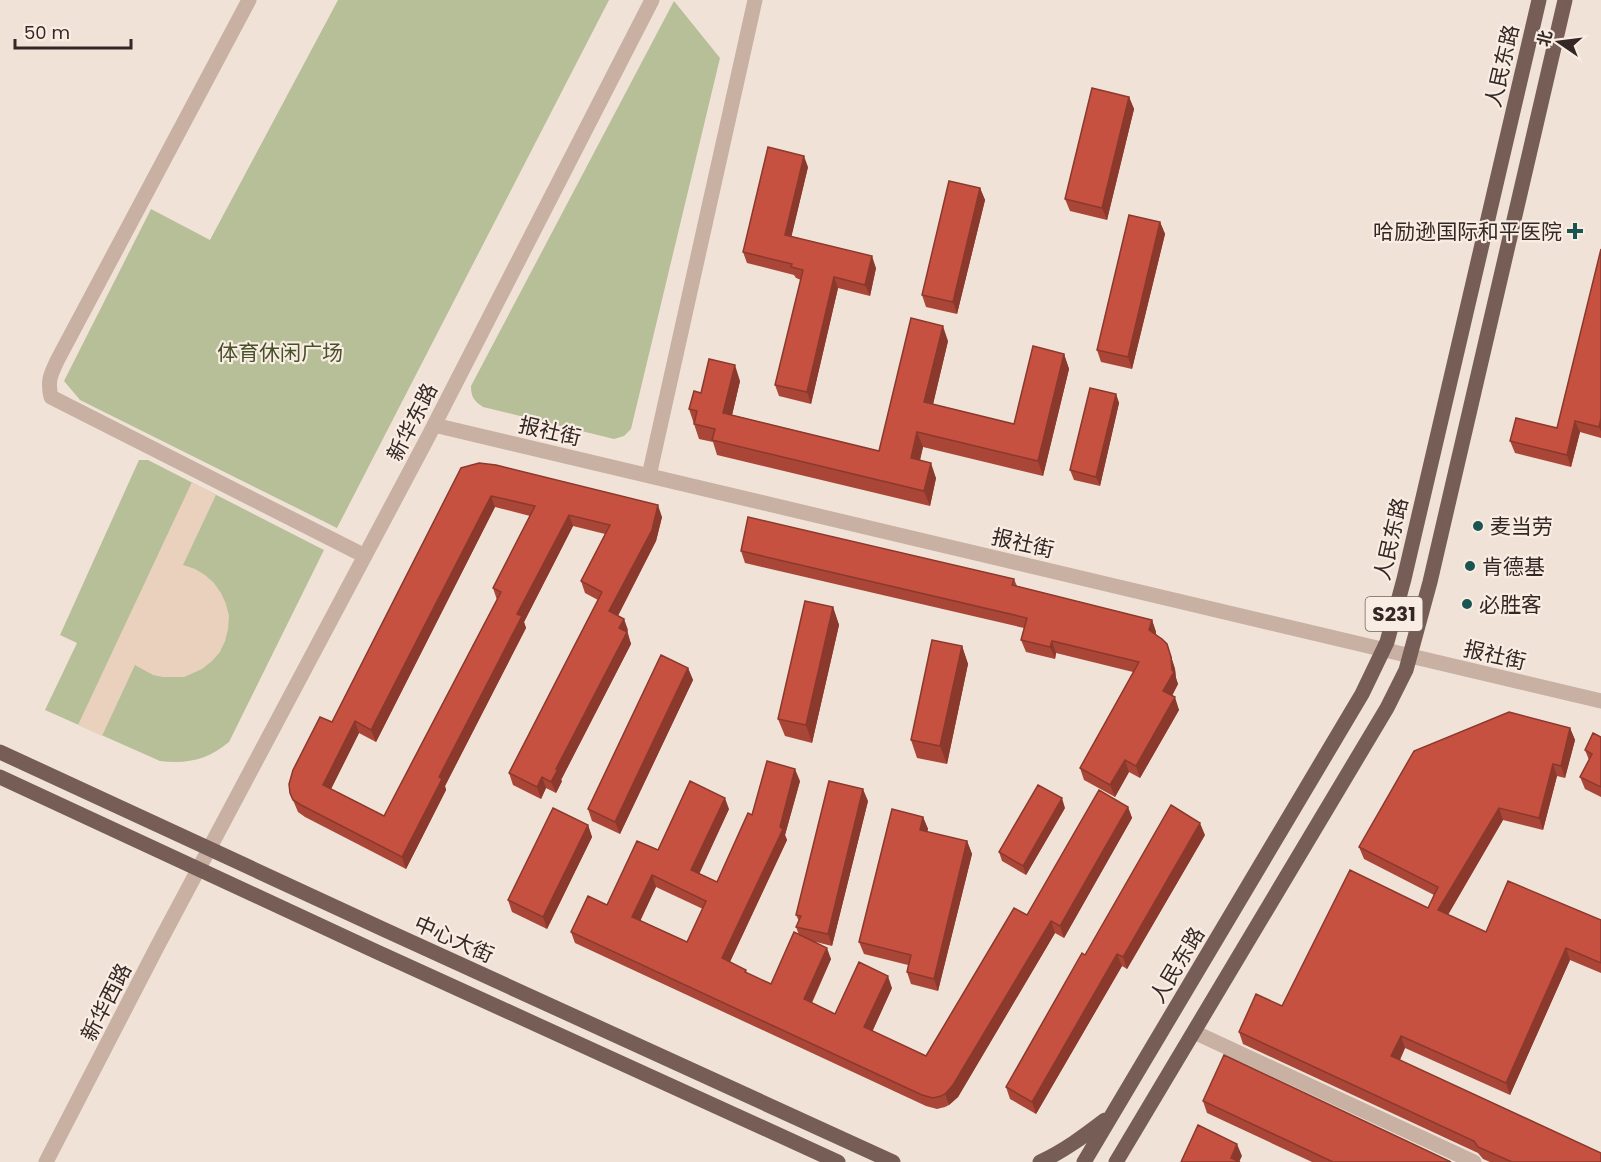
<svg xmlns="http://www.w3.org/2000/svg" width="1601" height="1162" viewBox="0 0 1601 1162" font-family="Poppins,'Noto Sans SC',sans-serif">
<rect width="100%" height="100%" fill="#f1e2d7"/>
<path fill="#b6bf97" d="M338 0H609L337 528 80 400 64 381 151 209 210 240Z
M674 1 720 58 631 429 624 436 614 439 483 407C474 401 471 397 471 386Z
M139 460H148L324 550 229 742C207 760 188 764 160 761L45 710 77 643 60 635Z"/>
<path fill="#e9d1be" d="M192 482 216 495 183 565 195 569 205 575 214 583 221 593 226 604 229 616 228 629 225 641 220 652 212 661 202 669 184 677H163L153 675 135 665 102 736 78 725Z"/>
<g fill="none" stroke-linecap="round" stroke-linejoin="round">
<path stroke="#c8b0a3" stroke-width="15" d="M249 0 58 359C51 374 47 380 51 397L365 556
M434 425 1601 701
M649 476 755 0
M1194 1032 1474 1162
M46 1162 157 947 427 439 652 0"/>
<path stroke="#765d56" stroke-width="15" d="M0 752 385 930 893 1162
M0 777 375 951 838 1162
M1040 1162C1064 1151 1084 1136 1105 1120
M1084 1162 1362 694 1387 642 1404 579 1539 0
M1116 1162 1387 708 1406 670 1430 582 1565 0"/>
</g>
<path fill="#aa4637" fill-rule="evenodd" d="M1129 97 1134 109 1107 220 1070 211 1065 199Z
M808 167 791 237 876 268 870 296 838 288 811 404 779 396 775 385 801 280 796 278 794 275 747 263 743 252Z
M980 188 985 200 957 314 926 307 922 295Z
M1160 222 1165 234 1132 369 1101 362 1097 350Z
M1601 249V438L1580 432 1571 467 1515 453 1510 441 1557 428Z
M948 341 933 404 1014 424 1064 354 1069 369 1043 476 923 447 920 461 936 478 930 506 717 455 713 442 699 439 689 409 701 393 740 381 732 415 879 451Z
M1116 394 1119 403 1100 486 1074 480 1070 470Z
M461 468 662 517 656 541 618 616 624 619 631 644 561 780 562 781 556 793 546 788 541 799 513 785 509 773 598 600 585 593 581 581 605 534 573 526 524 622 526 628 445 786 446 790 406 869 305 817 298 812 290 793 332 722ZM495 507 530 516 493 588 497 600 384 816 331 789 359 733 376 742Z
M741 551 1014 579 1017 586 1152 620 1156 632V634L1171 656 1175 669 1176 678 1178 684 1172 696 1179 710 1140 778 1129 772 1115 797 1084 780 1080 768 1133 672 1056 653 1055 659 1026 652 1021 640 1024 628 745 563Z
M833 607 839 625 812 743 785 736 778 719Z
M962 646 968 664 947 764 917 758 911 740Z
M688 668 693 680 620 834 592 821 588 809Z
M1570 728 1575 740 1565 778 1557 776 1543 830 1503 820 1448 915 1486 932 1601 920V973L1570 960 1510 1095 1405 1048 1400 1060 1601 1162H1490L1483 1159 1478 1153 1243 1044 1239 1032 1282 1006 1428 908 1434 895 1364 859 1359 847Z
M1601 737V797L1585 789 1580 777 1589 760 1585 750Z
M800 781 785 835 787 840 730 962 746 970 747 973 771 984 799 935 796 927 799 921 796 915 868 801 832 946 816 942 831 959 812 1003 835 1014 892 988 872 1031 926 1056 1027 915 1128 807 1132 818 1064 938 1055 933 958 1097 949 1105 945 1107 937 1109 926 1106 575 943 571 932 607 905 658 850 729 809 699 873 717 882 752 815ZM656 887 703 909 687 942 640 920Z
M1065 808 1026 875 1002 861 999 852Z
M923 817 928 829 927 832 967 841 972 854 938 991 911 984 907 972 908 965 864 954 859 942Z
M588 825 592 837 547 929 512 912 508 900Z
M1205 835 1127 969 1122 966 1036 1114 1010 1099 1006 1087 1085 955Z
M1203 1101 1451 1162H1312L1207 1113Z"/>
<path fill="#8b392d" d="M1129 97 1134 109 1107 220 1102 208Z
M804 156 808 167 789 247 785 235Z
M980 188 985 200 957 314 953 302Z
M1160 222 1165 234 1132 369 1128 357Z
M872 256 876 268 870 296 865 285Z
M834 277 838 288 811 404 807 392Z
M943 326 948 341 930 417 924 402Z
M1064 354 1069 369 1043 476 1038 461Z
M735 365 740 381 729 428 723 413Z
M1116 394 1119 403 1100 486 1096 477Z
M1601 418V432L1599 427Z
M1575 421 1580 432 1571 467 1567 455Z
M917 432 923 447 916 474 911 458Z
M931 463 936 478 930 506 924 491Z
M491 496 495 507 376 742 371 730Z
M658 505 662 517 656 541 614 623 609 611Z
M569 515 573 526 524 622 526 628 445 786 446 790 406 869 402 857 439 777 517 614Z
M833 607 839 625 812 743 806 725Z
M624 619 628 630 623 639 619 628Z
M1152 620 1156 632 1154 642 1149 630Z
M627 632 631 644 561 780 562 781 556 793 551 782 556 769Z
M1052 641 1056 653 1055 659 1050 647Z
M1167 644 1175 669 1176 678 1178 684 1168 703 1163 691 1172 670Z
M962 646 968 664 947 764 940 746Z
M688 668 693 680 620 834 615 822Z
M1175 697 1179 710 1140 778 1136 766Z
M355 721 359 733 327 797 323 785Z
M1570 728 1575 740 1565 778 1561 766Z
M1125 760 1129 772 1115 797 1110 785Z
M1553 764 1557 776 1543 830 1539 818Z
M795 769 800 781 785 835 787 840 726 970 722 958 780 827Z
M542 777 546 788 541 799 537 787Z
M863 789 868 801 832 946 828 934Z
M725 798 729 809 696 881 691 870Z
M1062 798 1065 808 1026 875 1023 866Z
M1128 807 1132 818 1064 938 1060 926Z
M1499 808 1503 820 1443 923 1438 910Z
M923 817 928 829 924 842 920 830Z
M1200 823 1205 835 1127 969 1123 957Z
M588 825 592 837 547 929 543 917Z
M967 841 972 854 938 991 934 979Z
M652 875 656 887 637 928 632 917Z
M1051 921 1055 933 958 1097 949 1105 945 1094Z
M827 948 831 959 808 1010 804 999Z
M1566 948 1570 960 1510 1095 1506 1083Z
M1117 954 1122 966 1036 1114 1032 1102Z
M888 976 892 988 869 1039 864 1027Z
M1401 1036 1405 1048 1396 1068 1391 1056Z
M1237 1144 1242 1156 1239 1162 1231 1158Z"/>
<path fill="#c65140" stroke="#8b392d" stroke-width="1.5" fill-rule="evenodd" d="M1092 88 1129 97 1102 208 1065 199Z
M768 147 804 156 785 235 872 256 865 285 834 277 807 392 775 385 803 270 791 267 792 264 743 252Z
M949 181 980 188 953 302 922 295Z
M1129 215 1160 222 1128 357 1097 350Z
M1601 249V418L1599 427 1575 421 1567 455 1510 441 1516 418 1557 428Z
M911 318 943 326 924 402 1014 424 1033 346 1064 354 1038 461 917 432 911 458 931 463 924 491 712 440 715 429 694 424 697 411 689 409 694 391 701 393 709 359 735 365 723 413 879 451Z
M1090 388 1116 394 1096 477 1070 470Z
M479 463 496 465 658 505 652 530 609 611 624 619 619 628 627 632 556 769H558L551 782 542 777 537 787 509 773 602 592 581 581 610 525 569 515 517 614 522 616 439 777 442 779 402 857 301 805 293 800 290 793 289 784 293 770 320 717 332 722 461 468ZM491 496 535 506 493 588 501 592 384 816 323 785 355 721 371 730Z
M748 517 1014 579 1012 585 1152 620 1149 630 1162 639 1167 644 1171 657 1172 670 1174 672 1163 691 1175 697 1136 766 1125 760 1110 785 1080 768 1139 662 1052 641 1050 647 1021 640 1027 618 741 551Z
M805 601 833 607 806 725 778 719Z
M932 640 962 646 940 746 911 740Z
M661 655 688 668 615 822 588 809Z
M1509 712 1570 728 1561 766 1553 764 1539 818 1499 808 1438 910 1486 932 1508 881 1601 920V963L1566 948 1506 1083 1401 1036 1391 1056 1601 1153V1162H1512L1478 1147 1474 1141 1239 1032 1256 994 1282 1006 1350 870 1428 908 1438 887 1359 847 1414 751Z
M1593 733 1601 737V787L1580 777 1592 754 1585 750Z
M767 761 795 769 780 827 783 829 722 958 746 970 745 972 771 984 794 932 827 948 804 999 835 1014 859 962 888 976 864 1027 926 1056 1014 908 1027 915 1099 790 1128 807 1060 926 1051 921 953 1085 945 1094 941 1096 933 1098 922 1095 571 932 588 896 607 905 637 841 658 850 690 781 725 798 691 870 717 882 748 813 752 815ZM652 875 706 901 687 942 632 917Z
M829 781 863 789 828 934 796 927 801 916 796 915Z
M1038 785 1062 798 1023 866 999 852Z
M1171 805 1200 823 1123 957 1117 954 1032 1102 1006 1087 1082 953 1085 955Z
M553 808 588 825 543 917 508 900Z
M892 809 923 817 920 830 967 841 934 979 907 972 911 955 859 942Z
M1224 1055 1451 1162H1333L1203 1101Z
M1198 1125 1237 1144 1231 1158 1240 1162H1181Z"/>
<g fill="#1b5552" stroke="#f9ece3" stroke-width="2">
<path d="M1572 222h6v6h6v6h-6v6h-6v-6h-6v-6h6z"/>
<circle cx="1478" cy="526" r="6"/>
<circle cx="1470" cy="566" r="6"/>
<circle cx="1467" cy="604" r="6"/>
</g>
<g text-anchor="middle" dominant-baseline="central" stroke-width="4.5" stroke-linejoin="round" paint-order="stroke">
<rect fill="#f9ece3" stroke="#6e635e" stroke-width="1.5" x="1365.5" y="597" width="57" height="34" rx="4.5"/>
<g font-size="20" font-weight="bold" fill="#332825">
<text x="1394" y="614">S231</text>
</g>
<g font-size="21" fill="#332825" stroke="#f9ece3">
<text transform="translate(1502 66) rotate(-77)">人民东路</text>
<text transform="translate(412 422) rotate(-63)">新华东路</text>
<text transform="translate(550 431) rotate(13)">报社街</text>
<text transform="translate(1391 539) rotate(-77)">人民东路</text>
<text transform="translate(1023 543) rotate(13)">报社街</text>
<text transform="translate(1495 655) rotate(13)">报社街</text>
<text transform="translate(454 939) rotate(24)">中心大街</text>
<text transform="translate(1177 965) rotate(-59)">人民东路</text>
<text transform="translate(106 1002) rotate(-63)">新华西路</text>
</g>
<g font-size="21" fill="#332825" stroke="#f9ece3" text-anchor="start">
<text x="1562" y="231" text-anchor="end">哈励逊国际和平医院</text>
<text x="1490" y="526">麦当劳</text>
<text x="1482" y="566">肯德基</text>
<text x="1479" y="604">必胜客</text>
</g>
<g font-size="21" fill="#475229" stroke="#f9ece3">
<text x="280" y="352">体育休闲广场</text>
</g>
</g>
<g transform="translate(1559 42) rotate(284)" stroke="#f9ece3" stroke-width="4.5" paint-order="stroke">
<path d="M0-4.5L10 22L0 15L-10 22Z" fill="#332825"/>
<text y="-9" font-size="16" font-weight="bold" text-anchor="middle" fill="#332825">北</text>
</g>
<path d="M15 39v9h116v-9" fill="none" stroke="#332825" stroke-width="3"/>
<text x="24" y="39" font-size="18" fill="#332825" stroke="#f9ece3" stroke-width="4.5" paint-order="stroke">50 m</text>
</svg>
